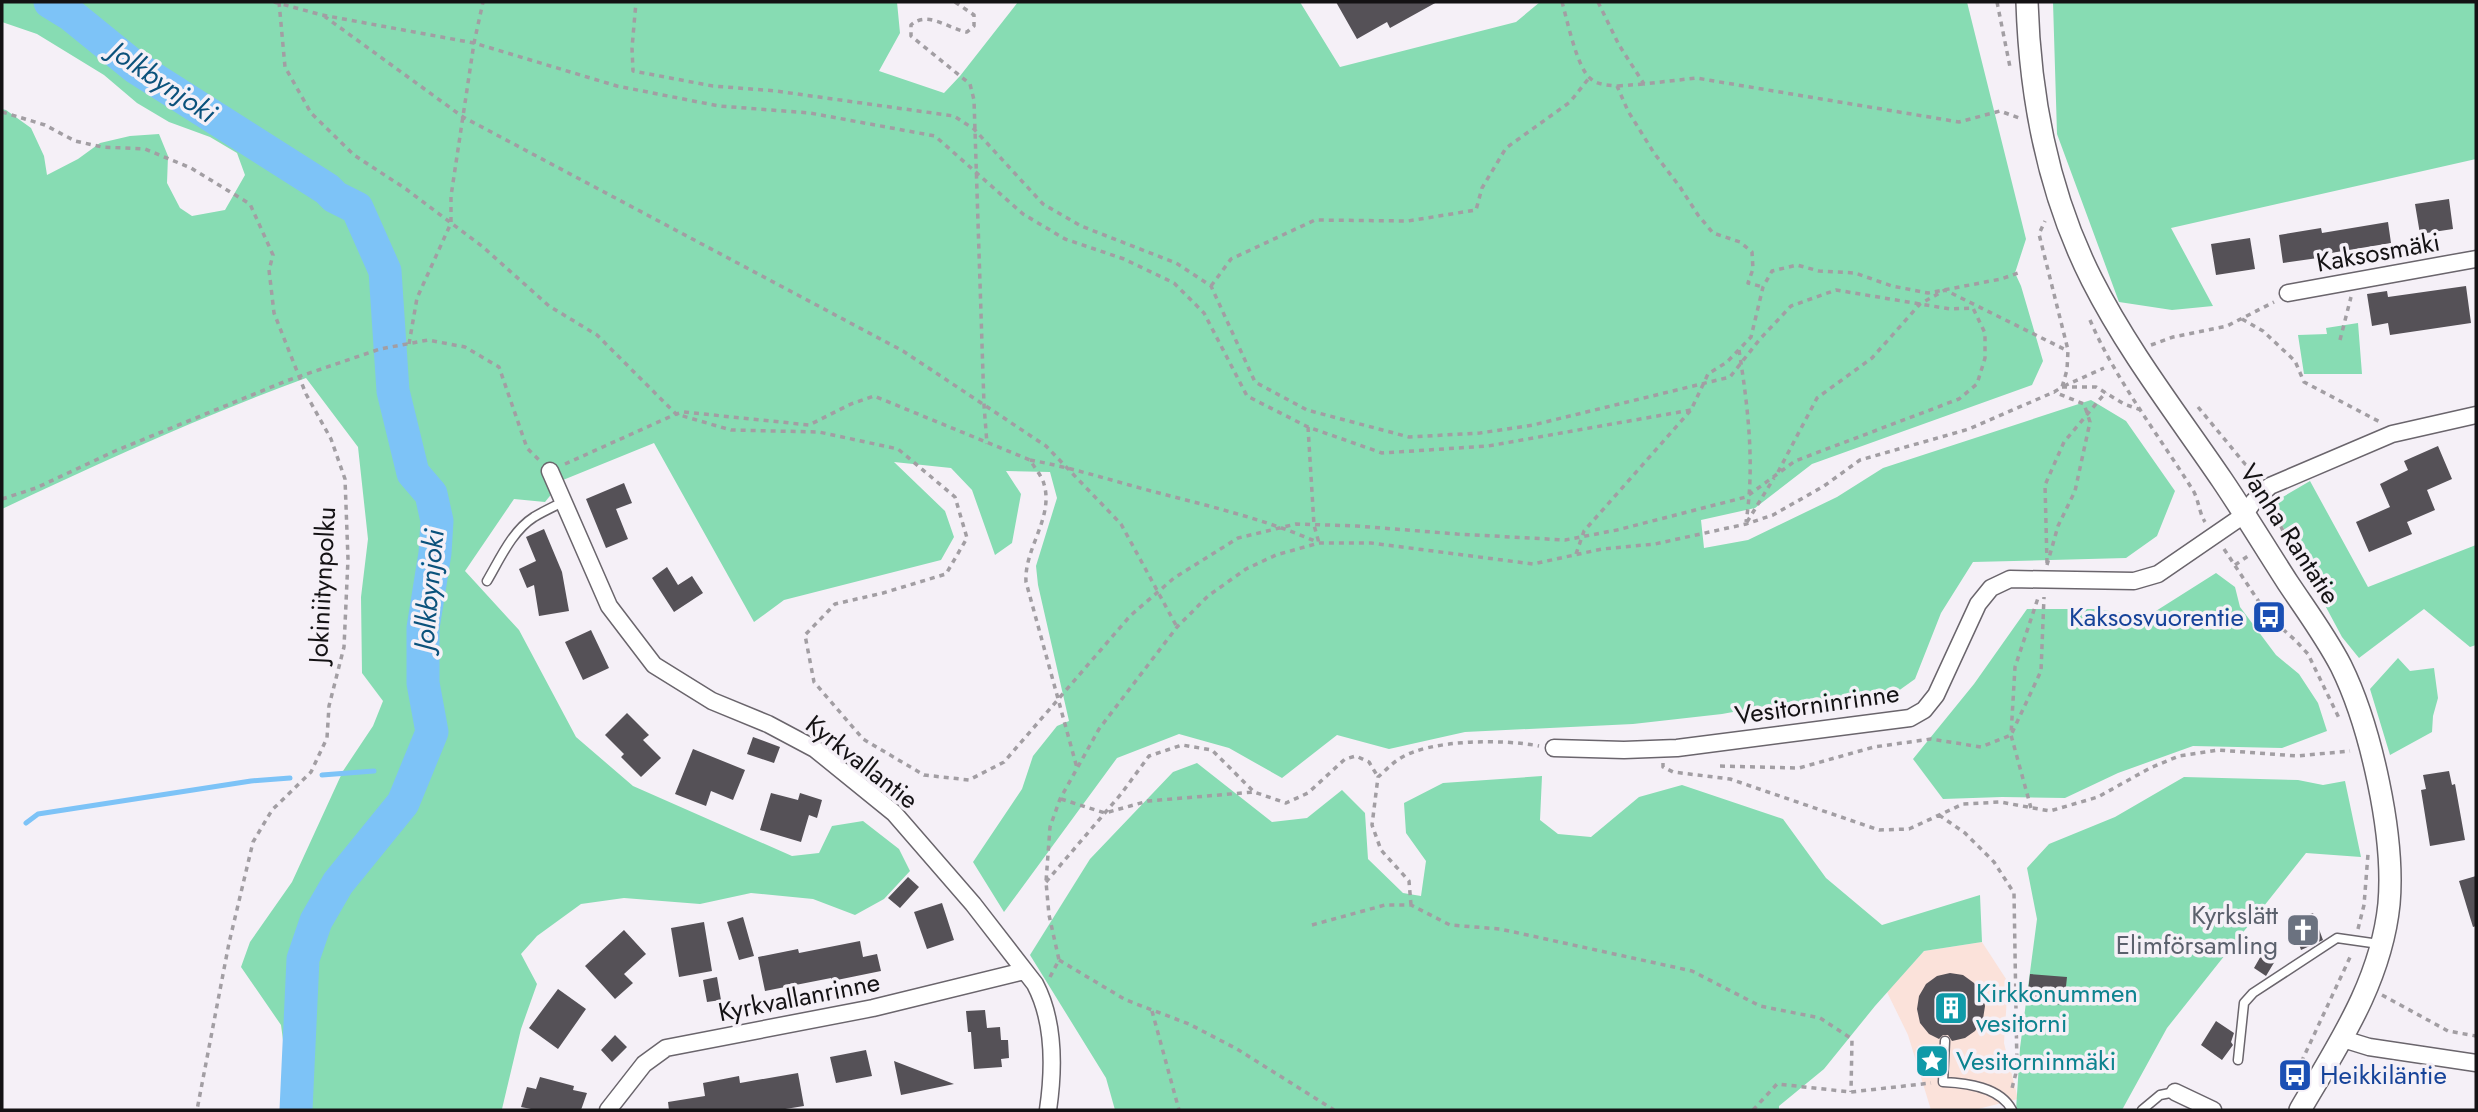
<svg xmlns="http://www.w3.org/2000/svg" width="2478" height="1112" viewBox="0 0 2478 1112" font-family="Jost,sans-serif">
<rect width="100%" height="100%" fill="#f5f0f7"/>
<path fill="#fbe2da" d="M1982 942 2008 982 2004 1043 2018 1099 1974 1110H1931L1908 1035 1887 992 1924 951Z"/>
<path fill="#87dcb3" d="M2 2H897L900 33 879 71 944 93 960 76 1018 2H1300L1340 67 1516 22 1540 2H1967L2026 239 2015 273 2021 286 2043 361 2032 385 1812 464 1755 508 1701 520 1704 548 1748 540 1837 497 1883 468 2091 400 2126 421 2175 491 2157 536 2126 558 1973 562 1941 613 1915 679 1894 694 1783 703 1722 714 1633 724 1465 732 1389 749 1337 735 1282 778 1229 748 1179 734 1117 758 1004 912 973 862 1022 789 1033 756 1057 726 1069 721 1038 585 1036 566 1057 498 1050 472 1006 471 1021 494 1012 543 995 555 972 490 951 468 894 462 945 511 954 537 941 560 784 600 754 622 654 443 563 480 545 502 514 499 465 571 519 630 576 737 633 786 792 856 819 853 832 826 863 821 899 849 910 871 884 899 855 915 813 899 751 893 700 904 624 898 581 904 537 936 521 954 537 984 521 1029 502 1109 505 1110H287V1070L281 1025 241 967 250 942 292 882 343 771 373 726 383 701 362 673 361 597 368 539 358 447 306 378C202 416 101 462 2 509V109L6 110 31 128 44 156 47 175 78 159 100 143 130 136 159 134 168 156 167 183 180 208 192 216 225 210 245 175 237 153 210 137 169 122 137 103 104 75 37 34 2 22Z
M2053 2H2476V159L2171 228 2213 306 2172 310 2119 302 2057 134Z
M2358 323 2362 374H2304L2298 335 2327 334 2326 328Z
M2310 481 2368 587 2476 545V645L2470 647 2424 609 2359 658 2342 637 2275 512 2276 501Z
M2216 573 2235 587 2240 607 2276 655 2299 674 2318 703 2327 731 2282 748 2193 746 2118 773 2065 798 2002 797 1943 799 1913 759 1974 684 2027 609H2094L2148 616Z
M2398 658 2410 671 2434 668 2438 698 2433 716 2432 732 2390 755 2370 689Z
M1197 763 1272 822 1307 818 1342 790 1365 813 1368 859 1403 893 1421 896 1426 861 1406 833 1404 803 1443 783 1542 776 1540 820 1558 834 1591 837 1639 797 1682 785 1783 819 1826 878 1882 925 1980 895 1982 942 1924 951 1875 1006 1824 1069 1779 1106V1110H1115L1106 1078 1030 955 1090 859 1173 772Z
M2184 777 2298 780 2323 785 2345 781 2361 857 2306 853 2167 1028 2122 1110H2016L2020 1048 2037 919 2027 868 2049 844 2115 817Z"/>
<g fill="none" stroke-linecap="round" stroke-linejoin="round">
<path stroke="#7dc3f7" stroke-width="5" d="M71 15 76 2
M322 775 374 771
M26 823 38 814 251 781 290 778"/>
<path stroke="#7dc3f7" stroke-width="33" d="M50 2 71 15 135 67 327 189 335 197 357 208 385 271 393 391 413 473 431 494 437 521 435 553 423 628V683L432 732 403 803 338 883 316 921 303 959 296 1110"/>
</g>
<path fill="#555157" d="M1336 2H1437L1390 28 1387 22 1357 39Z
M2449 199 2453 229 2420 234 2415 204Z
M2388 222 2391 243 2325 254V257L2283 263 2279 235 2321 228 2322 233Z
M2250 238 2255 269 2216 275 2211 244Z
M2466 286 2471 323 2390 335 2388 323 2372 326 2367 294 2387 291 2388 297Z
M2438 446 2452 479 2427 490 2435 510 2407 522 2412 534 2369 552 2356 522 2390 507 2380 484 2408 470 2404 461Z
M624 483 632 503 616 509 628 539 606 548 586 499Z
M544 529 562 572 569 611 539 616 534 585 527 588 519 569 536 561 526 537Z
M667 567 678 585 692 576 703 593 674 612 652 578Z
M591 630 609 668 583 680 565 642Z
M627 713 649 735 643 740 661 758 641 777 621 757 624 754 605 735Z
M753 737 780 747 774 763 747 754Z
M693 749 745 770 733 800 711 791 706 806 675 794Z
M2449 771 2452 785 2455 784 2465 840 2430 846 2421 790 2426 789 2423 775Z
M771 793 798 800 800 793 822 800 817 818 809 815 801 842 760 830Z
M2476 876V926L2473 927 2459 881Z
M908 877 919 887 900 908 888 898Z
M942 903 954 940 927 949 914 912Z
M2313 913 2323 940 2301 950 2291 921Z
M743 917 754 956 739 960 727 922Z
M704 922 712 971 679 977 671 928Z
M624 930 646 954 624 974 633 983 615 999 585 966Z
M860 941 863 957 877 954 881 971 832 981 831 978 765 991 758 957 798 949 799 953Z
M2262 954 2275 961 2266 976 2254 968Z
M1950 973 1963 975 1974 983 1982 993 1985 1006 1983 1019 1975 1031 1965 1038 1952 1041 1948 1035H1943L1939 1039 1929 1034 1920 1023 1917 1009 1919 996 1926 984 1937 976Z
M2030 974 2067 977 2064 1005 2027 1001Z
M717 977 721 1000 707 1002 703 980Z
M558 989 586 1009 558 1049 529 1028Z
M985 1010 987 1028 1000 1027 1001 1040H1008L1009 1058 1001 1059 1002 1067 974 1069 971 1032H968L966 1011Z
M2216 1021 2234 1033 2231 1042 2233 1045 2222 1060 2201 1045Z
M615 1035 627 1047 612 1062 601 1050Z
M866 1050 872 1076 836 1083 830 1057Z
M894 1061 954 1084 901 1095Z
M798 1073 804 1106 779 1110H669L668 1102 705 1096 703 1083 739 1076 740 1083Z
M540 1077 574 1086 573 1090 587 1093 581 1110H536L521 1107 527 1087 536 1089Z"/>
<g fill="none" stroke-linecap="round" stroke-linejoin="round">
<g stroke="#6a656c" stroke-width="11">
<path id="service" d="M487 581C500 559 512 531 534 517 544 511 555 506 565 501
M1945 1041 1943 1082C1967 1083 2000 1087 2012 1110
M2238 1060 2244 1003 2253 993 2337 938 2379 944
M2142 1110 2160 1095 2175 1092"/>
</g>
<g stroke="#6a656c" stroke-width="19">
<path id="minor" d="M2288 293 2476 259
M550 471 609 606 654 665 712 701 768 724 815 749 894 813 973 904 1035 984C1055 1022 1054 1069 1048 1110
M1554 748 1624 750 1677 748 1910 718 1924 710 1936 695 1978 604 1991 588 2010 579 2134 581 2158 574 2244 515 2254 501 2270 486 2392 434 2476 415
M2343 1039 2369 1047 2476 1063
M2175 1092 2213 1110
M608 1110 644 1064 666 1048 873 1008 1024 971"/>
</g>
<g stroke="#6a656c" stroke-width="24">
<path id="secondary" d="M2027 2C2030 98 2048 193 2092 280 2128 351 2177 414 2222 480 2245 514 2266 549 2288 583 2306 610 2326 637 2341 666 2371 727 2395 836 2389 904 2381 982 2338 1045 2300 1110"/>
</g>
<path stroke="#a29ea3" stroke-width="3.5" stroke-dasharray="5 5" stroke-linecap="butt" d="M274 2 322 15 474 43 617 86 719 106 810 113 935 136 1023 214 1065 239 1124 259 1174 283 1204 313 1247 396 1308 427 1382 453 1488 446 1691 410
M279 2 285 67 311 113 354 155 406 189 483 247 549 306 597 335 676 414 731 430 819 432 898 449 955 497 967 538 946 574 883 593 835 604 805 635 814 682 863 739 924 775 969 780 1004 762 1130 616 1174 578 1238 538 1296 524 1357 526 1457 534 1565 540 1617 530 1746 497 1795 461 1959 399 1977 384 1985 358V333L1973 308 1950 309 1836 290 1791 306 1760 339 1730 377 1533 425 1480 433 1409 437 1307 410 1255 382 1211 286 1176 263 1081 226 1043 204 974 129 954 116 776 91 713 86 633 71 632 48 636 2
M955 2 974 15V26L967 32C949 29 927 10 911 25V36L970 84 974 100 984 405 987 444
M1562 2C1567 19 1577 69 1591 79 1598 85 1608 85 1617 86L1628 111 1654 153 1680 187 1698 215 1713 233 1740 242 1752 252 1753 269 1748 283 1763 287
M1598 2 1619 45 1644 84 1696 78 1959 122 2000 111 2019 118
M1997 2 2010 67
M324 16 463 117 903 351 1046 446 1121 524 1177 627
M1618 86 1644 84
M2 112 45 125 75 141 102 147 145 149 191 168 250 204 273 255 269 270 274 313 306 394 331 439 345 479 348 559 344 647 329 706 327 738 311 772 272 810 253 842 229 943 197 1110
M1211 286 1231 259 1315 220 1408 221 1476 210 1482 188 1506 148 1570 102 1589 78
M2242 319 2263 331 2295 361 2304 382 2380 422
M2090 320C2115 379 2160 437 2194 492 2199 502 2199 512 2205 522
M2340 340 2351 297
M409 344 417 298 451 223V196L474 43 483 2
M2151 345 2173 337 2227 326 2274 302
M1739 350C1748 407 1755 465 1746 522
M2064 386 2104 368
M2062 387H2096L2124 404 2141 410
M2198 407 2245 464 2252 468 2258 476
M1308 427 1314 525 1319 543
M1030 460C1074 468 1116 482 1159 493 1213 507 1267 520 1317 542
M565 464 676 414 684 412 809 425 851 404 874 396 1030 460C1034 467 1042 476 1044 484 1054 518 1024 548 1026 582L1077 768
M1778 472 1817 398 1872 358 1920 304 1945 290 2066 350
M2 499 36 488 115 451 286 381 380 349 428 340 465 347 499 367 527 448 539 460
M2272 508 2284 533 2281 535
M1747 522 1774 478
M2224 549 2269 617 2295 640 2308 654 2340 720
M1576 554 1584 531 1691 410 1708 374 1727 362 1751 337 1763 287 1772 271 1797 265 1819 271 1855 273 1892 286 1928 293 2001 279 2021 272
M2047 563 2045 485 2064 442 2106 392
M2047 565 2058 526 2075 491 2090 422 2084 404 2054 392
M2235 565 2248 556
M1663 763V767L1673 772 1730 779 1879 830 1909 829 1963 804 2000 802 2050 811 2098 797 2150 768 2179 756 2218 750 2297 756 2350 751
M1720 766 1799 768 1874 747 1931 739 1981 747 2011 735 2041 671 2044 597
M1061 799 1105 813 1148 801 1254 792
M2031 808 2011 735 2015 667 2039 595
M1939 815 1965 833 1994 862 2014 893 2017 1069 2011 1092
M1046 882 1121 794 1149 756 1182 745 1212 750 1254 792 1286 803 1308 793 1345 759 1356 756 1369 762 1378 777
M1411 905 1409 881 1381 850 1372 825 1378 777C1385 771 1391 764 1399 759 1429 739 1504 739 1539 746
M1312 925 1385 905H1411L1450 925 1500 929 1692 971 1760 1006 1820 1018 1852 1039 1851 1092
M2358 929 2364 905 2368 854
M1059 960 1126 1000 1189 1024 1237 1049 1334 1110
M1050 977 1059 960 1049 915 1046 882 1050 827 1060 799 1099 729 1177 627 1208 596 1246 569 1276 555 1319 543H1371L1533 564 1602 549 1655 544 1746 524 1773 515 1824 486 1860 460 1969 429 2054 392 2062 387 2067 370 2068 350 2039 234 2045 221
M2382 995 2448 1031 2476 1036
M1152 1011 1179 1110
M2293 1080 2352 953
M1753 1110 1777 1084 1851 1092 1931 1083"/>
<use href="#service" stroke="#fff" stroke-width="8"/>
<use href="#minor" stroke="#fff" stroke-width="16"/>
<use href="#secondary" stroke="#fff" stroke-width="21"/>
</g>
<defs>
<g id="bus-square" transform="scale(1.75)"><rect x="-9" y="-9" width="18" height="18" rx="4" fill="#1a4fb4" stroke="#f5f0f7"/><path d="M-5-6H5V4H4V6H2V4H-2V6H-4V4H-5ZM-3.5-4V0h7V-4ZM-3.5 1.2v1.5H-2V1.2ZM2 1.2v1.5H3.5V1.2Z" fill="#fff"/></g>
<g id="church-square" transform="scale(1.75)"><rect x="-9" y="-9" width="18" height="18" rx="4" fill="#6b7280" stroke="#f5f0f7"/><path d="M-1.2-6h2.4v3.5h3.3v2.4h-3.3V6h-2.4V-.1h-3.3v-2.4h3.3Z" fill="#fff"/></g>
<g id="building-square" transform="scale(1.75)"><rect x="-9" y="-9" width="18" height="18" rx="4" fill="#0f9aa8" stroke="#f5f0f7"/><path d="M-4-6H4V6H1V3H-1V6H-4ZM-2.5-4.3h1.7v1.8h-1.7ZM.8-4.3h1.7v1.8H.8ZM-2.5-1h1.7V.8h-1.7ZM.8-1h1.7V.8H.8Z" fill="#fff"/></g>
<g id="sight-square" transform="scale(1.75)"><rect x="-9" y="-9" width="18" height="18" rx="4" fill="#0f9aa8" stroke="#f5f0f7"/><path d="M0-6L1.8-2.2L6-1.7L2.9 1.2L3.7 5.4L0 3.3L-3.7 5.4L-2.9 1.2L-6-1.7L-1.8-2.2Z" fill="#fff"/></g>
</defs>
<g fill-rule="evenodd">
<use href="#bus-square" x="2269" y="617"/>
<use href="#church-square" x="2303" y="930"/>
<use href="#building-square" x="1951" y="1008"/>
<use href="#sight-square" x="1932" y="1061"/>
<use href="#bus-square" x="2295" y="1075"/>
</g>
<g text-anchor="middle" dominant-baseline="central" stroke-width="7" stroke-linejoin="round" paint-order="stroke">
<g font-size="26" fill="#141214" stroke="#f5f0f7">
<text transform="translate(2378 252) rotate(-10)">Kaksosmäki</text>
<text transform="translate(2290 534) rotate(57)">Vanha Rantatie</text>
<text transform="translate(322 585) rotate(-87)">Jokiniitynpolku</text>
<text transform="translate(1817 704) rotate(-8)">Vesitorninrinne</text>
<text transform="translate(862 762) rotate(38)">Kyrkvallantie</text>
<text transform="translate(799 997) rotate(-11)">Kyrkvallanrinne</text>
</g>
<g font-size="26" fill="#164399" stroke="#f5f0f7" text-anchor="end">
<text x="2244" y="617">Kaksosvuorentie</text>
<text x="2320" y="1075" text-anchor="start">Heikkiläntie</text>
</g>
<g font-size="26" fill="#5b616d" stroke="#f5f0f7" text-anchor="end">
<text x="2278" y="915">Kyrkslätt<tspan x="2278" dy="30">Elimförsamling</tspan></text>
</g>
<g font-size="26" fill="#0d838f" stroke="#f5f0f7" text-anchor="start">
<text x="1976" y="993">Kirkkonummen<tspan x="1976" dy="30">vesitorni</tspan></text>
<text x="1956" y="1061">Vesitorninmäki</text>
</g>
<g font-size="28" font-style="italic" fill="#0b527c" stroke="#f5f0f7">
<text transform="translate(163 82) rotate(34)">Jolkbynjoki</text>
<text transform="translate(429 590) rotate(-85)">Jolkbynjoki</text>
</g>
</g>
<rect width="2478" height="1112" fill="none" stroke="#141214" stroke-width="7"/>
</svg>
